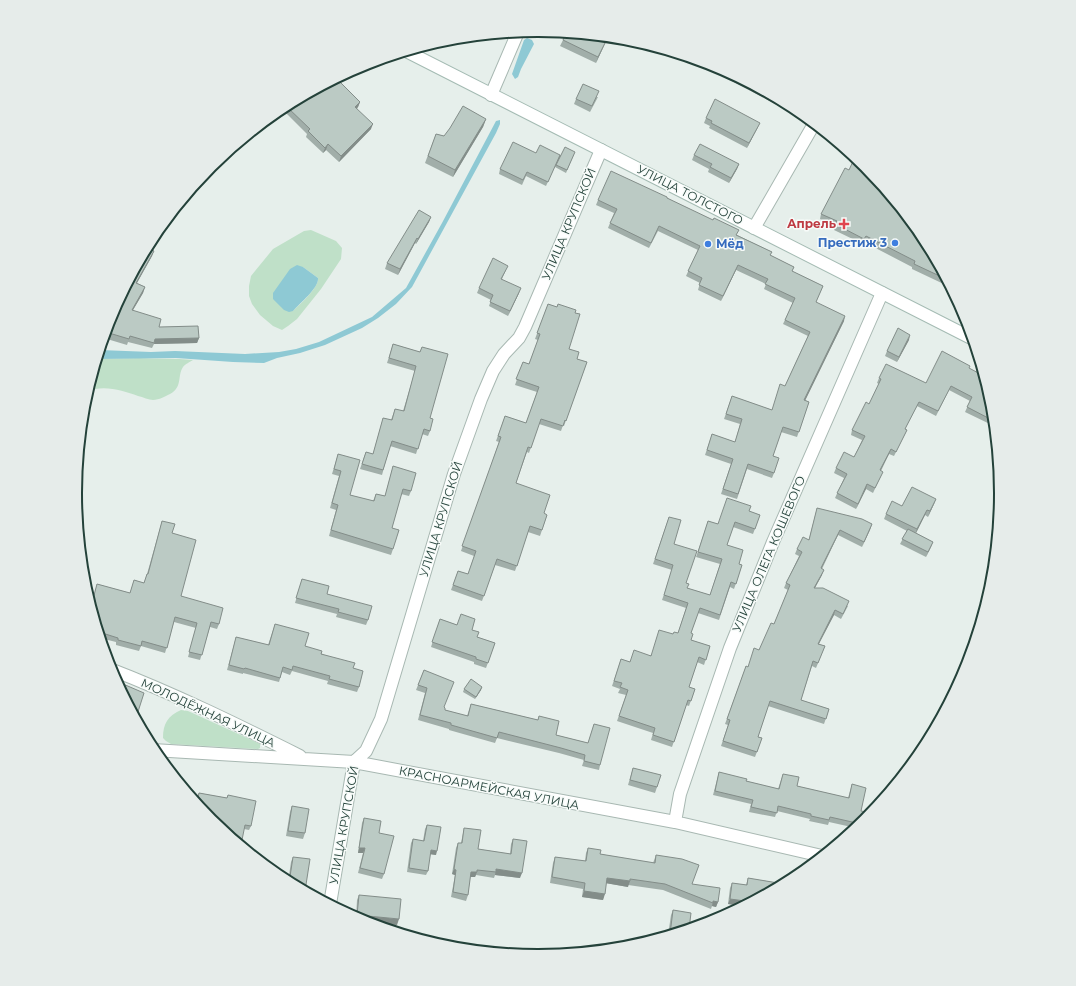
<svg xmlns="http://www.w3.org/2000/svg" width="1076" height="986" viewBox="0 0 1076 986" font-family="Montserrat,sans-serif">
<rect width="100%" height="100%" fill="#e6efeb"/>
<!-- green -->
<path fill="#bfe0c8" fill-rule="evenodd" d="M 311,230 L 336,241 L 342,248 L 341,259 L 321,289 L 297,319 L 288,326 L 282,330 L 273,326 L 260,315 L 252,304 L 249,296 L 249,286 L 251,276 L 273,249 L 304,231 ZM 303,267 L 318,278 C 319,288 300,304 293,311 Z
M 139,358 C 157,359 175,358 193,360 C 190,362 185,364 183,367 C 177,376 183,387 170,394 C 166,396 159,400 153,400 C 149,400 143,397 138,396 C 123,391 103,384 87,392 L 97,359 Z
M 181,710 L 188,711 L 258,743 L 260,744 L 260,748 L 258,749 L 171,744 L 166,741 L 163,738 C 163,723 168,716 181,710 Z"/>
<!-- water -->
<path fill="#8ec9d4" d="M 527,38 L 532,40 L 534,44 L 521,69 L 518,77 L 515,79 L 512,74 L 524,40 Z
M 500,120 L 500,124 L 496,133 L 412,287 L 396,304 L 378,318 L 362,328 L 325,345 L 300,353 L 277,358 L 264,363 L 233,362 L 176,358 L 97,359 L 100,350 L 151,352 L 175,351 L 245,354 L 279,352 L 296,349 L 319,342 L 372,317 L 406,288 L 442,223 L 496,121 Z
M 297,265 L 303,267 L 318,278 C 319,288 300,303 293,311 L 289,312 L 284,310 L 273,299 L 273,293 L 290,269 Z"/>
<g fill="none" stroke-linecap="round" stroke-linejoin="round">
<!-- minor casing -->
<g stroke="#a8b8b2" stroke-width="14">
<path id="minor" d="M 491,95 L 518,32
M 754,228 L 814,124
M 110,669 C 175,694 238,725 300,756
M 153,750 L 354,762 L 675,822 L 822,856
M 675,822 L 680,794 L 730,648 L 773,542 L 882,293
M 330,904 L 354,762 L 366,751 L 381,719 L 454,474 L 481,399 L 493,371 L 504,354 L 519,338 L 525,327 L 601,150"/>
</g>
<!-- secondary casing -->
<g stroke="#a4bbb3" stroke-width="14">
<path id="secondary" d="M 406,51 L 973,339"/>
</g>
<!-- minor -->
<use href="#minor" stroke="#fff" stroke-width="12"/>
<!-- secondary -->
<use href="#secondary" stroke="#fff" stroke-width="12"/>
</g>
<!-- wall -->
<path fill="#a1aea9" d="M 608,37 L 596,63 L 560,46 L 563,40 Z
M 682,55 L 715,65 L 786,103 L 783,108 Z
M 598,97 L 590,112 L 574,104 L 576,99 Z
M 360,102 L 358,107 L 357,109 L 371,129 L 339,162 L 326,150 L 323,153 L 306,137 L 307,134 L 284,111 L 286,106 Z
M 706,118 L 758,127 L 747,148 L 709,128 L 710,126 L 704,123 Z
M 486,119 L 483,127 L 453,177 L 425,163 L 436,134 L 444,136 Z
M 536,153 L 560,155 L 574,154 L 566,173 L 555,167 L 555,166 L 546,186 L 526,176 L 522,185 L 499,174 L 500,169 Z
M 694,155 L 739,164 L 737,169 L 729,183 L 708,172 L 709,169 L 692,160 Z
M 667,198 L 737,235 L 772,252 L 770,255 L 794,267 L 792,271 L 823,286 L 816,302 L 844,321 L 805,400 L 809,402 L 797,437 L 781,432 L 773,456 L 774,473 L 772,478 L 747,469 L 737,499 L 721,494 L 731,464 L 705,455 L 712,434 L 735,442 L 740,424 L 724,419 L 732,396 L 772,410 L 785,386 L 808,336 L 783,324 L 793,303 L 764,289 L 766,284 L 736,270 L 721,301 L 698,290 L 700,283 L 686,276 L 698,250 L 658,231 L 649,248 L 608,228 L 614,213 L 596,205 L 598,200 Z
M 821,214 L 923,236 L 950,287 L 912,269 L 912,267 L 864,242 L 863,244 L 834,230 L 835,226 L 820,219 Z
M 431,217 L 429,222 L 416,244 L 415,243 L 398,275 L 385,269 L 387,263 Z
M 147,247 L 154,251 L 152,256 L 137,283 L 145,287 L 143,293 L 133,310 L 159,327 L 199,338 L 197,343 L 154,344 L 152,348 L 128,342 L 127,345 L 107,339 L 118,302 Z
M 506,270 L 502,279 L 519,293 L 508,316 L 489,306 L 491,300 L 477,293 L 479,288 Z
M 548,304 L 575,313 L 569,349 L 577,359 L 587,362 L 564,426 L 563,425 L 561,431 L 539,424 L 529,453 L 527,452 L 516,483 L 544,513 L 547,515 L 540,536 L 528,532 L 515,571 L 495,565 L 482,601 L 451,590 L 458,571 L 468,574 L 474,556 L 461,551 L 499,442 L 496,441 L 505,416 L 526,423 L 537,392 L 515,385 L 523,362 L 529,364 L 538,340 L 535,339 Z
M 909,340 L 897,362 L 885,356 L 887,351 Z
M 393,344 L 420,352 L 422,347 L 430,418 L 430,431 L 428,436 L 422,434 L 416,454 L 390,446 L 382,475 L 360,469 L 364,457 L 366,452 L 373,454 L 383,418 L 391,420 L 395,409 L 403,411 L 415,371 L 387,363 Z
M 969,368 L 992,403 L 994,426 L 965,412 L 970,401 L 949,390 L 936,416 L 917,406 L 905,429 L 907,430 L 894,456 L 889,454 L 881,471 L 881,476 L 873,493 L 866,489 L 856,509 L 835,498 L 844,478 L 834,473 L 836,468 L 854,457 L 862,440 L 851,435 L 852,430 L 869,404 L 879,384 L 877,383 L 879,378 L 926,383 Z
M 338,454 L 350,495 L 373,501 L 376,494 L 385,496 L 393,466 L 411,491 L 409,496 L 401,494 L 392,528 L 393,549 L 391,555 L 329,536 L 336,510 L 330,508 L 339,476 L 332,474 Z
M 936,499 L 934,504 L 928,517 L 925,515 L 916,533 L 933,542 L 926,557 L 900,544 L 907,531 L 884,519 L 886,514 L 902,506 Z
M 817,508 L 872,524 L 862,547 L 838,535 L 822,569 L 822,575 L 815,588 L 848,606 L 841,619 L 834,615 L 819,644 L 825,646 L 816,668 L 812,666 L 801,700 L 829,709 L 824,724 L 768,706 L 758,737 L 762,738 L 755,757 L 721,746 L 728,725 L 725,724 L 746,666 L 748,667 L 759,650 L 774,624 L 788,590 L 784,588 L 786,583 L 799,556 L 795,554 L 797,549 L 809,539 Z
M 749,511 L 760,515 L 753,534 L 733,527 L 727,545 L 739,564 L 742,565 L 734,589 L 730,587 L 719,620 L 698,613 L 691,633 L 691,640 L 710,646 L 704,665 L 697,662 L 689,687 L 695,689 L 689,706 L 686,705 L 672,747 L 651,740 L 653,733 L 617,721 L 626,695 L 618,693 L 620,689 L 612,686 L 621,659 L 630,662 L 651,655 L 673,634 L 678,633 L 686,608 L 662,600 L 672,570 L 653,564 L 669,517 L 674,544 L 687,588 L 710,595 L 720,564 L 696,557 L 708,521 L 718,524 Z
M 162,521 L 172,533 L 181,596 L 219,624 L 217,629 L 210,627 L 200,660 L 188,657 L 196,628 L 174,622 L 165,653 L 141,646 L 139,651 L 116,645 L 116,642 L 100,638 L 89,601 L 90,601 L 93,599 L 97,584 L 130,593 L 134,580 L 144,583 L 147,574 Z
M 302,579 L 368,620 L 366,625 L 336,617 L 337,614 L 295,603 Z
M 440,619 L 472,630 L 477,637 L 495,643 L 486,668 L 474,664 L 474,662 L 431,647 Z
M 275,624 L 305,646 L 353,668 L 359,687 L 357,692 L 327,684 L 328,681 L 292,671 L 290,675 L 282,672 L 279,682 L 243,673 L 243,674 L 227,670 L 236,637 L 268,645 Z
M 424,670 L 444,707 L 445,710 L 467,716 L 471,704 L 538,720 L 539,716 L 556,735 L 588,743 L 594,724 L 600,765 L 599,770 L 582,766 L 584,760 L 559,753 L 497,738 L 495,743 L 449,730 L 449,729 L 418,720 L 425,693 L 416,690 Z
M 482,687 L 481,690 L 475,699 L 463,692 L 464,689 Z
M 633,768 L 657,787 L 655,793 L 628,785 Z
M 719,772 L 746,781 L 778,789 L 783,774 L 797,786 L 848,798 L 852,784 L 861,811 L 865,821 L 856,828 L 829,822 L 828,825 L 809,821 L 810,819 L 777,811 L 775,817 L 749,812 L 751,804 L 713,795 Z
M 199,793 L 227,798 L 228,795 L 251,826 L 249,830 L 244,829 L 198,797 Z
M 292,806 L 305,833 L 303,839 L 286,836 L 290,812 Z
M 364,818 L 379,833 L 384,874 L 382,879 L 358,873 L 363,853 L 358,853 L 362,823 Z
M 427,825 L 436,855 L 430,854 L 428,871 L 426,875 L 407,872 L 411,843 L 413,839 L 423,841 L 425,829 Z
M 464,828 L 478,849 L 510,854 L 511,844 L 513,839 L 520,878 L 495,875 L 494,878 L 476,875 L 475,877 L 470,877 L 468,895 L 466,901 L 451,897 L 455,875 L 452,874 L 456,848 L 458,843 L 461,843 Z
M 588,848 L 600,854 L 653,863 L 656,855 L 692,884 L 718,902 L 716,907 L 712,906 L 711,909 L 663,890 L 628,885 L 628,887 L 606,883 L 603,900 L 582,897 L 583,889 L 550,883 L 553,863 L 555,857 L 585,861 L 586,853 Z
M 293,857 L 305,891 L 288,882 L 291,862 Z
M 748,878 L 784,884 L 742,906 L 728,904 L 730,888 L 732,883 L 746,885 Z
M 359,895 L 397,925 L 362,921 L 356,918 L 357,900 Z
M 673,910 L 689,929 L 668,935 L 671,915 Z"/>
<!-- shaded-wall -->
<path fill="#838d89" d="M 608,37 L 596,63 L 598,57 Z
M 360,102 L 358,107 L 353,112 L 355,107 Z
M 486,119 L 483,127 L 453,177 L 455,170 Z
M 760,123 L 758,127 L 747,148 L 749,143 Z
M 373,124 L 371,129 L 339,162 L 341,156 Z
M 328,144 L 326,150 L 323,153 L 325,148 Z
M 739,164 L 737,169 L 729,183 L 731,178 Z
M 431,217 L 429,222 L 416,244 L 418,239 Z
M 417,238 L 415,243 L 398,275 L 400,269 Z
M 154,251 L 152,256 L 134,288 L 136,283 Z
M 738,265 L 736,270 L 721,301 L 723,296 Z
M 145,287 L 143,293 L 130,315 L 132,310 Z
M 521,288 L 519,293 L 508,316 L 510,311 Z
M 845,316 L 844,321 L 803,405 L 804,400 Z
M 910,335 L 909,340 L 897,362 L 899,357 Z
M 199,338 L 197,343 L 154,344 L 155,339 Z
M 891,449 L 889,454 L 878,475 L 880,470 Z
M 867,484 L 866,489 L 856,509 L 858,504 Z
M 936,499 L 934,504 L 928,517 L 930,511 Z
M 927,510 L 925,515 L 915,535 L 917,529 Z
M 872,524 L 870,530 L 862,547 L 864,542 Z
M 840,530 L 838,535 L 819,573 L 821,568 Z
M 933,542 L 931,547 L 926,557 L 928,552 Z
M 824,570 L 822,575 L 812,593 L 814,588 Z
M 835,610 L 834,615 L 816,649 L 818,644 Z
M 482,687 L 481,690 L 475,699 L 476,697 Z
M 359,848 L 365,848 L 363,853 L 358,853 Z
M 431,850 L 437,851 L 436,855 L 429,854 Z
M 454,869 L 456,870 L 455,875 L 452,874 Z
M 496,869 L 522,873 L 520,878 L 495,875 Z
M 471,872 L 477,872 L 475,877 L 469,877 Z
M 607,878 L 630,881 L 628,887 L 605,883 Z
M 584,891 L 605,894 L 603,900 L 582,897 Z
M 730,899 L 745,901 L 744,906 L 742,906 L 728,904 Z
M 713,901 L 718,902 L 716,907 L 712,906 Z
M 357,915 L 399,919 L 397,925 L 362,921 L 356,918 Z"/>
<!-- building -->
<path fill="#bbcac4" stroke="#838d89" d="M 566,33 L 608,37 L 598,57 L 563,40 Z
M 336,78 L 360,102 L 355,107 L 373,124 L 341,156 L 328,144 L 325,148 L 308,131 L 310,129 L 286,106 L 288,104 Z
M 583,84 L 599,91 L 592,106 L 576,99 Z
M 715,99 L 760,123 L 749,143 L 711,123 L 712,121 L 706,118 Z
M 463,106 L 486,119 L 455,170 L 428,156 L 436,134 L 444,136 L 450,128 Z
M 513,142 L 536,153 L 540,145 L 560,155 L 548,182 L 527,172 L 523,180 L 500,169 Z
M 700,144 L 739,164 L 731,178 L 710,167 L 712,164 L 694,155 Z
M 565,147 L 575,152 L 567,170 L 556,165 Z
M 855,157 L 866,166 L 923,236 L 946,279 L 914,264 L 915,261 L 866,236 L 864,239 L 835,224 L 837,221 L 821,214 L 845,168 L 849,170 Z
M 611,171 L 667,197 L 667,198 L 713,220 L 714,218 L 739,230 L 736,235 L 772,252 L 770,255 L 794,267 L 792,271 L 823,286 L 816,302 L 845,316 L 804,400 L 809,402 L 799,432 L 783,427 L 773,456 L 779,458 L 774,473 L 748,464 L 738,494 L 723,489 L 733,459 L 707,450 L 712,434 L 735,442 L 742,419 L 726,414 L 732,396 L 772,410 L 780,384 L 785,386 L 810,332 L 785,320 L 795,298 L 765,284 L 768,279 L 738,265 L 723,296 L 699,285 L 702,278 L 688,271 L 700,246 L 659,226 L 651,243 L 610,223 L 617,209 L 598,200 Z
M 419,210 L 431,217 L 418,239 L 417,238 L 400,269 L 387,263 Z
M 147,247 L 154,251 L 136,283 L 145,287 L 132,310 L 161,319 L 159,327 L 198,326 L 199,338 L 155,339 L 154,343 L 130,336 L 129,339 L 109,333 L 118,300 Z
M 493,258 L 508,266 L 501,279 L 521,288 L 510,311 L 490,302 L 493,295 L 479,288 Z
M 548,304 L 557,307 L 558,304 L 576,310 L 575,313 L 580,314 L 569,349 L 579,352 L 577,359 L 587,362 L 566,421 L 565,420 L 563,426 L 541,419 L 531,448 L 528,447 L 516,483 L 550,495 L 544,513 L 547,515 L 542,530 L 530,526 L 517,566 L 497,559 L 484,596 L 453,585 L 458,571 L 468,574 L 476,551 L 462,546 L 501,437 L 498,436 L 505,416 L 526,423 L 539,387 L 516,379 L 523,362 L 529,364 L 540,334 L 537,333 Z
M 898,328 L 910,335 L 899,357 L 887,351 Z
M 393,344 L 420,352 L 422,347 L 448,354 L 430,418 L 433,419 L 430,431 L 424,429 L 418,449 L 392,441 L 383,470 L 362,464 L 366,452 L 373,454 L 383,418 L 392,420 L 395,409 L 404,411 L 416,366 L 389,358 Z
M 942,351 L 970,366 L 969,368 L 984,376 L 992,403 L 994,421 L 967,407 L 972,397 L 951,386 L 938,411 L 919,402 L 905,429 L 907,430 L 896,452 L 891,449 L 880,470 L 883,472 L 875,488 L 867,484 L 858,504 L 837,493 L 847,474 L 836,468 L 844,452 L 854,457 L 865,436 L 852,430 L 866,402 L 869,404 L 881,379 L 879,378 L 886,364 L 926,383 Z
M 338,454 L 360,460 L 350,495 L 374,501 L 376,494 L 385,496 L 393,466 L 416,473 L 411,491 L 403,489 L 392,528 L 399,530 L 393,549 L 331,530 L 338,505 L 332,503 L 341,471 L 334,469 Z
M 912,487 L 936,499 L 930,511 L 927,510 L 917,529 L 886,514 L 892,501 L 902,506 Z
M 727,498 L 751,506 L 749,511 L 760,515 L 755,529 L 735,522 L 727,545 L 743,550 L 739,564 L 742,565 L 736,584 L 731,582 L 720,615 L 700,608 L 691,633 L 693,634 L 691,640 L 710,646 L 706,660 L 699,657 L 689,687 L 695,689 L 691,701 L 688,700 L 674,742 L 653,735 L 655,728 L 619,716 L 628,690 L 620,687 L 622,683 L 614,681 L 621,659 L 630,662 L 634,650 L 651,656 L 659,630 L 673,634 L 674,632 L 678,633 L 688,603 L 664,595 L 673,565 L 655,559 L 669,517 L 681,520 L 674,544 L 697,551 L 686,583 L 689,584 L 687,588 L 710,595 L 722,559 L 698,552 L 708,521 L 718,524 Z
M 817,508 L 862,519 L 872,524 L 864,542 L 840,530 L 821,568 L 824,570 L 814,588 L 823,588 L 849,601 L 843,614 L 835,610 L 818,644 L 825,646 L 818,663 L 813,661 L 801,700 L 829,709 L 826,719 L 770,701 L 758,737 L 762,738 L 757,752 L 723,741 L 730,720 L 727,719 L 746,666 L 748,667 L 754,648 L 759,650 L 771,623 L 774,624 L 790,585 L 786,583 L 802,552 L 797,549 L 803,537 L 809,540 Z
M 162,521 L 175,524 L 172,533 L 196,540 L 181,596 L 223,608 L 219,624 L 211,622 L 202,655 L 189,652 L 197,623 L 175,617 L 167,648 L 142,641 L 141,646 L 118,640 L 118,638 L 99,632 L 89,601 L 90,601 L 91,598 L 93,599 L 97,584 L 130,593 L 134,580 L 144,583 L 147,574 L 148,574 Z
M 908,529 L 933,542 L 928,552 L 902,539 Z
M 302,579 L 329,586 L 327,594 L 372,606 L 368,620 L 338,612 L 339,609 L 296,598 Z
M 461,614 L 475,619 L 472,630 L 479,632 L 477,637 L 495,643 L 488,663 L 476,659 L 476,657 L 432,642 L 440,619 L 457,625 Z
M 275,624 L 309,633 L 305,646 L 322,651 L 321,654 L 355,663 L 353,668 L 363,671 L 359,687 L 329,679 L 330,676 L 293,666 L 292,670 L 283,667 L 280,678 L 245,668 L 244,669 L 229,665 L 236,637 L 269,645 Z
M 424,670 L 454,682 L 444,707 L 445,708 L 445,710 L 468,716 L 471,704 L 538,720 L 539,716 L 559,721 L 556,735 L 588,743 L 594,724 L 610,728 L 600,765 L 584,761 L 585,755 L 561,748 L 499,732 L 497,738 L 451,725 L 451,723 L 420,715 L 427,688 L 418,685 Z
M 471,679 L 482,687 L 476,697 L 464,689 Z
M 116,681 L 144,693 L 136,718 Z
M 633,768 L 661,775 L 657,787 L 630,780 Z
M 719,772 L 747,779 L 746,781 L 779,789 L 783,774 L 799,777 L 797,786 L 849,798 L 852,784 L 866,788 L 861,811 L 871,813 L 865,821 L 861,824 L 830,817 L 829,820 L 811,816 L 811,814 L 778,806 L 777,813 L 751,807 L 753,800 L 715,791 Z
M 199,793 L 227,798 L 228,795 L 256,801 L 251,826 L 245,825 L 241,845 L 210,820 L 190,795 L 198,797 Z
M 292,806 L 309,809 L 305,833 L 288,831 Z
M 364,818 L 381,821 L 379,833 L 394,836 L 384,874 L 360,868 L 365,848 L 359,848 Z
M 427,825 L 441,827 L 437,851 L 431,850 L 428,871 L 409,868 L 413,839 L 424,841 Z
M 464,828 L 481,830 L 478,849 L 511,854 L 513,839 L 527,841 L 522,873 L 496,869 L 496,872 L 477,870 L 477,872 L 471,872 L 468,895 L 453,892 L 456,870 L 454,869 L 458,843 L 462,843 Z
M 588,848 L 601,850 L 600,854 L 655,863 L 656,855 L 682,859 L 699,865 L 692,884 L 720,888 L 718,902 L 713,901 L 713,903 L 665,884 L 630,879 L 630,881 L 607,878 L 605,894 L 584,891 L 585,883 L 552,877 L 555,857 L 586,861 Z
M 293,857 L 310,859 L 305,891 L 289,883 Z
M 748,878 L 784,884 L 745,905 L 745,901 L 730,899 L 732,883 L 747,885 Z
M 359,895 L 401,899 L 399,919 L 357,915 Z
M 673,910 L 691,913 L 689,929 L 671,934 L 670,934 Z"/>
<!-- markers -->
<path fill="#e0444e" stroke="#f7fbf9" stroke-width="1.5" d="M842 218h4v4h4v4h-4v4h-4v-4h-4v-4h4z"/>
<g fill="#3f7fe0" stroke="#f7fbf9" stroke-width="1.5">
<circle cx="895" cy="243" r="4"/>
<circle cx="708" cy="244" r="4"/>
</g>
<g text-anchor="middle" stroke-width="3" stroke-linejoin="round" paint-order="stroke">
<!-- street labels -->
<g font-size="12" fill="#24423a" stroke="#f7fbf9">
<text transform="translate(690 195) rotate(27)" y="4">УЛИЦА ТОЛСТОГО</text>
<text transform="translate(569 224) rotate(-67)" y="4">УЛИЦА КРУПСКОЙ</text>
<text transform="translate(441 519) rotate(-73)" y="4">УЛИЦА КРУПСКОЙ</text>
<text transform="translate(769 554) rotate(-67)" y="4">УЛИЦА ОЛЕГА КОШЕВОГО</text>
<text transform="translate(208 713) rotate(25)" y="4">МОЛОДЁЖНАЯ УЛИЦА</text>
<text transform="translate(489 788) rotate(11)" y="4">КРАСНОАРМЕЙСКАЯ УЛИЦА</text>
<text transform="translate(344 825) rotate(-80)" y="4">УЛИЦА КРУПСКОЙ</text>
</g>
<!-- health labels -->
<g font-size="12" font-weight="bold" fill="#be3a42" stroke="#f7fbf9" text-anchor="end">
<text x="836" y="228">Апрель</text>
</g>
<!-- shop labels -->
<g font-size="12" font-weight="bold" fill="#366cbe" stroke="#f7fbf9" text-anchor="end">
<text x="887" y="247">Престиж 3</text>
<text x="716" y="248" text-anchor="start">Мёд</text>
</g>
</g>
<!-- crop -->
<path d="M0 0H1076V986H0ZM82 493a456 456 0 1 1 912 0a456 456 0 1 1-912 0Z" fill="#e6ecea" fill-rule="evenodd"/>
<path fill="none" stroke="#24423a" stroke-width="2" d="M82 493a456 456 0 1 1 912 0a456 456 0 1 1-912 0Z"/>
</svg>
